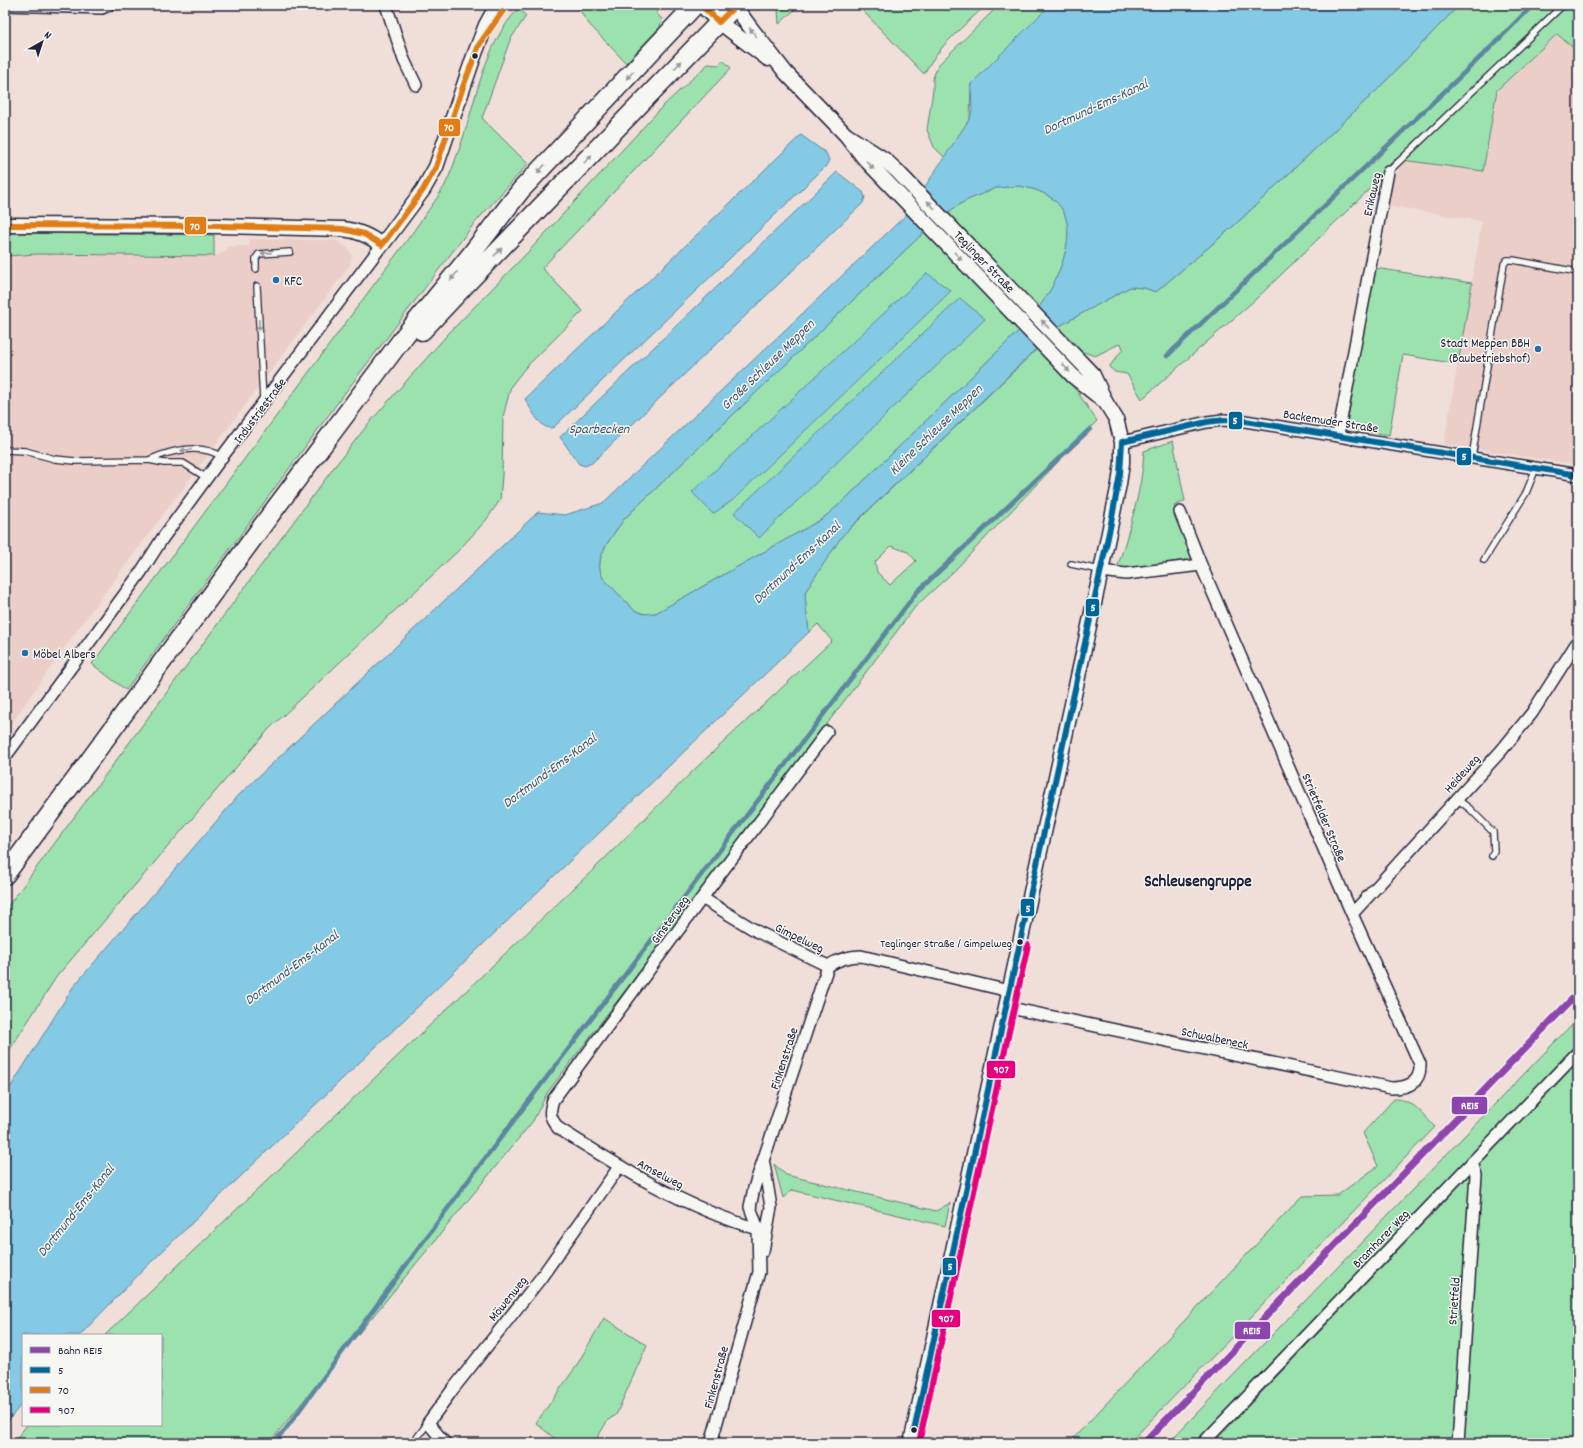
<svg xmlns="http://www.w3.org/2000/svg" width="1583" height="1448" viewBox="0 0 1583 1448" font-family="Dekko,sans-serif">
<rect width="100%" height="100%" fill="#f0ded9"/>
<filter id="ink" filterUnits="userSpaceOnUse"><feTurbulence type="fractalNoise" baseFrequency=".025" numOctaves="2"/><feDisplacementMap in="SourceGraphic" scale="8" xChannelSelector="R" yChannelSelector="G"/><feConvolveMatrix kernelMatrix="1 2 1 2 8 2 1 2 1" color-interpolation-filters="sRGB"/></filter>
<g filter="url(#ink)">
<!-- built -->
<path fill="#eccec8" d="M 1557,34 L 1578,52 L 1578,465 L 1444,444 L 1482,221 L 1387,206 L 1393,173 L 1406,160 L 1483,171 L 1498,89 Z
M 249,239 L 335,240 L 349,249 L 352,257 L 350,265 L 80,626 L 5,732 L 5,256 L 39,254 L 214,256 L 223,253 L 229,246 L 249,246 Z"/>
<!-- green -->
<path fill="#9ce2ae" stroke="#5f8274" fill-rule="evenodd" d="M 576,5 L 656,5 L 657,14 L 662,19 L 660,27 L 626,63 L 588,23 Z
M 779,5 L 800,5 L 779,24 L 778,9 Z
M 857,5 L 986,5 C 964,26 938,46 924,74 Z
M 999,5 L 1050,5 L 971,84 L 970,118 L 945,158 L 934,147 L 927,130 L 933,90 L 933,78 L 938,65 Z
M 1459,5 L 1578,5 L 1578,52 L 1557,34 L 1497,90 L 1483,171 L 1395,159 L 1383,171 L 1380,179 L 1257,298 L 1142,399 L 1127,374 L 1115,372 L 1109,367 L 1123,349 L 1121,343 L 1095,356 L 1047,339 L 1061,325 L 1130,287 L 1144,288 L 1156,292 L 1237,223 L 1380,87 Z
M 519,8 L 526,16 L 510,40 L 482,118 L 528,164 L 473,225 L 347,390 L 126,690 L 92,664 L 413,232 C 423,217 435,202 444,187 C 451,174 456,158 461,144 C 477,97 484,45 519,8 Z
M 723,60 L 731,68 L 542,268 L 583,311 L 525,368 L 511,386 L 503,417 L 502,476 L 500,500 L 487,519 L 458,551 L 269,729 L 57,976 L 5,1057 L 5,910 L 335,466 L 369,423 L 448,334 L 528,252 L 662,107 L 708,64 L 719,65 Z
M 1019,186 C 1082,196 1074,243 1051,289 C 1045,300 1036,311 1028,322 L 840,504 L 822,519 L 656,613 L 644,614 L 634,610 L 603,578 C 591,558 614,535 624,519 L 939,218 L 965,201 L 996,188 Z
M 5,233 L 214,235 L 214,256 L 39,254 L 5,256 Z
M 1375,268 L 1472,283 L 1458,364 L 1403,355 L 1389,435 L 1352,429 L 1347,422 Z
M 1037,349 L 1076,390 L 1097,421 L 954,571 L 915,607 L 695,899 L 547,1093 L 533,1121 L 269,1443 L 13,1443 L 27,1425 L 161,1425 L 161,1335 L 105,1335 L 595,868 L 697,767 L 832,641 L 818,624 L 809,632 L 806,608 L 805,592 L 842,536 ZM 891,546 L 908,552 L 916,561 L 890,585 L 877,572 L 875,562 Z
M 1173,441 L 1185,501 L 1174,506 L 1194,555 L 1190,559 L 1125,570 L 1117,569 C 1129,530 1142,492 1144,451 Z
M 1578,1018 L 1578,1042 L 1194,1443 L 1168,1443 Z
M 1578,1062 L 1578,1443 L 1213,1443 Z
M 1394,1099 C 1413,1099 1422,1114 1435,1127 L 1129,1443 L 1069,1443 L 1302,1196 L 1338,1195 L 1378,1166 L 1363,1133 Z
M 774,1164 L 786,1175 L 936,1211 L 950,1203 L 945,1226 L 792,1190 L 783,1198 Z
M 604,1318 L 647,1345 L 616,1415 L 608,1420 L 594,1443 L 560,1443 L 536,1423 L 575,1368 Z"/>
<!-- water -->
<path fill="#84cae5" stroke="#5d87a1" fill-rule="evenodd" d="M 1050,5 L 1459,5 L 1380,87 L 1237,223 L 1156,292 L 1144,288 L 1130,287 L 1061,325 L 856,522 L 842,536 L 805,592 L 806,608 L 809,632 L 147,1266 L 80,1335 L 23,1335 L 23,1402 L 5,1425 L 5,1096 L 73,987 L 239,795 L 538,512 L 565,515 L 603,503 L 907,214 L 970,118 L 972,111 L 971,84 ZM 1019,186 C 1082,196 1074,243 1051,289 C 1045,300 1036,311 1028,322 L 840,504 L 822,519 L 656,613 L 644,614 L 634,610 L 603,578 C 591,558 614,535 624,519 L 939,218 L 965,201 L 996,188 Z
M 801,135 L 826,153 L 829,160 L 826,166 L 554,427 C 542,433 531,409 525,399 Z
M 837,172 L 863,192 L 865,197 L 863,203 L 592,463 L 585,466 L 579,464 L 560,437 Z
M 927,273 L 951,291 L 733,500 L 713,514 L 692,492 Z
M 960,298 L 985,319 L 759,538 L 734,513 Z"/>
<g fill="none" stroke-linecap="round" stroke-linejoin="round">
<!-- stream -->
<path stroke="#5d87a1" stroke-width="4.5" d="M 1167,356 L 1490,48 L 1533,5
M 272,1443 L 285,1430 L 473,1174 L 917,592 L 1090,429"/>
<!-- service casing -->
<g stroke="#22223b" stroke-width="8">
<path id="service" d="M 1388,172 L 1563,5
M 256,269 L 256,258 L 259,254 L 290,252
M 257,286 L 263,400
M 5,450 L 25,451 L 55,459 L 75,461 L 149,460 L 164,463 L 183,463 L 207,478
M 1472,457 L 1504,264 L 1507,260 L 1513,260 L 1578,272
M 149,460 C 171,450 201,443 222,457
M 1484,560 L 1526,493 L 1536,468
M 1071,564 L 1100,570
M 1457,799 L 1470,809 L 1493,832 L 1494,851 L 1492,856
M 413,1443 L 428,1423"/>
</g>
<!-- minor casing -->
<g stroke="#22223b" stroke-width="14">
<path id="minor" d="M 5,5 L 102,8 L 109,5
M 386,5 L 404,60 L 416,85
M 1338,435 L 1388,172
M 1122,442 L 1207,422 L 1223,420 L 1245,421 L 1578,475
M 1101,571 L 1126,574 L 1201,565
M 5,757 L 141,572 L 162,539 L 222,457 L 382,245
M 702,898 L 758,932 L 828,966
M 1352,914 L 1501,751 L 1532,713 L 1578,641
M 828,966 C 839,959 848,956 861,956 L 1009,991
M 1006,1007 L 1391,1088 C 1408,1088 1421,1083 1420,1064 L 1352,914 L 1201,565 L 1180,512
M 758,1229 C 685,1208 621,1168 558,1128 C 549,1116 549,1113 553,1100 L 702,898 L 827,732
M 763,1251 L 771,1207 L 764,1164
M 445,1443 L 428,1423 L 453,1389 L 540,1279 L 619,1167
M 711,1443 L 759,1272 L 758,1229 L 750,1207 L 754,1188 L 828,966
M 1203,1443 L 1578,1052
M 1458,1443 L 1476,1175 L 1472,1162"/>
</g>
<!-- tertiary casing -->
<g stroke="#22223b" stroke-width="17">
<path id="tertiary" d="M 701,5 L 719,22 L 768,59
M 734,5 L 750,27 L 786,73 L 846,135 L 864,158 L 1073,376 L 1103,400
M 846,135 L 885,160 L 896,170 L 1093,375 L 1106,403 L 1116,419 L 1122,442 L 1122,463 L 1119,484 L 1101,571 L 911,1443
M 5,225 L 220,226 L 343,229 C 359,231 369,236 382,245 L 423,190 L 436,167 L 474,56 L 486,25 L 497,5"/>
</g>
<!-- primary casing -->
<g stroke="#22223b" stroke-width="21">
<path id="primary" d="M 422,331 L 470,280 L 735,6
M 5,875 L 271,514 L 406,334 L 469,257 L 521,190 L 695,5"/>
</g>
<!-- trunk casing -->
<g stroke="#22223b" stroke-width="22">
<path id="trunk" d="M 735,6 L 736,5"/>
</g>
<!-- service -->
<use href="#service" stroke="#f6f6f2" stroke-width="5.5"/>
<!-- minor -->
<use href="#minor" stroke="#f6f6f2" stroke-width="11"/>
<!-- tertiary -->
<use href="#tertiary" stroke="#f6f6f2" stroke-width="14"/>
<!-- primary -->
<use href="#primary" stroke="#f6f6f2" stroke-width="18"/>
<!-- trunk -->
<use href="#trunk" stroke="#f6f6f2" stroke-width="19"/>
<!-- bus-1 casing -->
<g stroke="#f6f6f2" stroke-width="9">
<path id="bus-1" d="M 1122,442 L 1207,422 L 1223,420 L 1245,421 L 1578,475
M 914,1431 L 1111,523 L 1120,474 L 1122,442"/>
</g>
<!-- bus-2 casing -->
<g stroke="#f6f6f2" stroke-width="9">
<path id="bus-2" d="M 701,5 L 719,22 L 736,5
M 5,225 L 220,226 L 343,229 L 364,234 L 382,245
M 382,245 L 423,190 L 436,167 L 464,84 L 479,45 L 507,5"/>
</g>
<!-- bus-3 casing -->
<g stroke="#f6f6f2" stroke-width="9">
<path id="bus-3" d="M 919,1443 L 1028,945"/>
</g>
<!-- bus-1 -->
<use href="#bus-1" stroke="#069" stroke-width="6"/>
<!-- bus-2 -->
<use href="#bus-2" stroke="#e17d16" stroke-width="6"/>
<!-- bus-3 -->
<use href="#bus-3" stroke="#e5007d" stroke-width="6"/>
<!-- rail-1 casing -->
<g stroke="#f6f6f2" stroke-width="10">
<path id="rail-1" d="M 1144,1443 L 1578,993"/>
</g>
<!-- rail-1 -->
<use href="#rail-1" stroke="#8e44ad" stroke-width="7"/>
</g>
<!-- one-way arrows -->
<defs><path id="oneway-solid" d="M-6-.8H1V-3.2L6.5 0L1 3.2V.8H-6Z"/></defs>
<g fill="#9797a0">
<use href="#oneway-solid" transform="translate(753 32) rotate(-128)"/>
<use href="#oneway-solid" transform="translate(678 65) rotate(-46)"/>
<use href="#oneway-solid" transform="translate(630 75) rotate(134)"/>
<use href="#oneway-solid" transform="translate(588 159) rotate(-46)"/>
<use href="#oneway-solid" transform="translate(870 165) rotate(46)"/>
<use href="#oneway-solid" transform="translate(541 169) rotate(133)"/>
<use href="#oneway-solid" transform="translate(931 205) rotate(-134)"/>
<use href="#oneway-solid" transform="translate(498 252) rotate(-45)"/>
<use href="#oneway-solid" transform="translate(266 253) rotate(176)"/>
<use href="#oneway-solid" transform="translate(958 256) rotate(46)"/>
<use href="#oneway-solid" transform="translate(454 276) rotate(129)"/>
<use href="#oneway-solid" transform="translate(1045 324) rotate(-133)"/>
<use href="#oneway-solid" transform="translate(259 325) rotate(87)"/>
<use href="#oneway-solid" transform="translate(1066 368) rotate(47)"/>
<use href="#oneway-solid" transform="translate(186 450) rotate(174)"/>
</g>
</g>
<!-- markers -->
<g fill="#22223b" stroke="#f6f6f2" stroke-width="1.5">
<circle cx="475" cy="56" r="3.5"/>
<circle cx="1020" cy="942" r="3.5"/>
<circle cx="914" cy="1430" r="3.5"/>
</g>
<g fill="#1f6fb2" stroke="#f6f6f2" stroke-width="1.5">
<circle cx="276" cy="280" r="4"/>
<circle cx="1538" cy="349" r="4"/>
<circle cx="25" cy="653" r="4"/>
</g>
<g text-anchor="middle" stroke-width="3" stroke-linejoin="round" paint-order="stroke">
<!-- bus labels -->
<g font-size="12" fill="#22223b" stroke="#f6f6f2" text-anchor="end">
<text x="1012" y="947">Teglinger Straße / Gimpelweg</text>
</g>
<!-- street labels -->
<g font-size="13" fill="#22223b" stroke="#f6f6f2">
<text transform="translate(1371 194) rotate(-77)" y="5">Erikaweg</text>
<text transform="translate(985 261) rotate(46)" y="5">Teglinger Straße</text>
<text transform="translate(259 410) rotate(-53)" y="5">Industriestraße</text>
<text transform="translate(1331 420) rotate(9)" y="5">Backemuder Straße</text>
<text transform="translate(1461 773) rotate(-48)" y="5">Heideweg</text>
<text transform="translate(1325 817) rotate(67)" y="5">Strietfelder Straße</text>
<text transform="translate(669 919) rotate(-54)" y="5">Ginsterweg</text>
<text transform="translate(800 937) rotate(26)" y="5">Gimpelweg</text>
<text transform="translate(1215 1037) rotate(12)" y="5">Schwalbeneck</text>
<text transform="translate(783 1058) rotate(-72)" y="5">Finkenstraße</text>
<text transform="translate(661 1173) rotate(28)" y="5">Amselweg</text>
<text transform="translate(1380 1238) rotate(-46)" y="5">Bramharer Weg</text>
<text transform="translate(507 1298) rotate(-51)" y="5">Möwenweg</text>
<text transform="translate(1453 1301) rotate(-86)" y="5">Strietfeld</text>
<text transform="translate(715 1377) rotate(-75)" y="5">Finkenstraße</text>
</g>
<!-- poi labels -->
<g font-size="13" fill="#22223b" stroke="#f6f6f2" text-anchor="start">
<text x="284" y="285">KFC</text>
<text x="1530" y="347" text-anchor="end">Stadt Meppen BBH<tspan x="1530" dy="15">(Baubetriebshof)</tspan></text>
<text x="33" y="658">Möbel Albers</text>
</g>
<!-- water labels -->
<g font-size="14" font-style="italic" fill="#3f546e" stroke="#f6f6f2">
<text transform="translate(1095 106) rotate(-25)" y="5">Dortmund-Ems-Kanal</text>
<text transform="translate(767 364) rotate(-44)" y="5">Große Schleuse Meppen</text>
<text x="599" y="433">Sparbecken</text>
<text transform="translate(935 429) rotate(-44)" y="5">Kleine Schleuse Meppen</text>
<text transform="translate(796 562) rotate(-43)" y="5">Dortmund-Ems-Kanal</text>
<text transform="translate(549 770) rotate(-37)" y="5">Dortmund-Ems-Kanal</text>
<text transform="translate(291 967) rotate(-37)" y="5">Dortmund-Ems-Kanal</text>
<text transform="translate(75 1210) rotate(-51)" y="5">Dortmund-Ems-Kanal</text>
</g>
<!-- district labels -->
<g font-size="17" font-weight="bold" fill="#22223b" stroke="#f6f6f2">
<text x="1198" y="886">Schleusengruppe</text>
</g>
</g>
<g stroke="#f6f6f2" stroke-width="1.5">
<rect x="438" y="118" width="23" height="19" rx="4" fill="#e17d16"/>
<rect x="184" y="216" width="23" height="19" rx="4" fill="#e17d16"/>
<rect x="1228" y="411" width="15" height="19" rx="4" fill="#069"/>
<rect x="1456" y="447" width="16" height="19" rx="4" fill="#069"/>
<rect x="1085" y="598" width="15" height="19" rx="4" fill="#069"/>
<rect x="1020" y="898" width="15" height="19" rx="4" fill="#069"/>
<rect x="986" y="1060" width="30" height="19" rx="4" fill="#e5007d"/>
<rect x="1451" y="1096" width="37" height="19" rx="4" fill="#8e44ad"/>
<rect x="942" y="1257" width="15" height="19" rx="4" fill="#069"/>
<rect x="931" y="1309" width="30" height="19" rx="4" fill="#e5007d"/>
<rect x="1234" y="1321" width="37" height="19" rx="4" fill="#8e44ad"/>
</g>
<g font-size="11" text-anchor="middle" font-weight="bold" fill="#fff">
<text x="449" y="131">70</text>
<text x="195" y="230">70</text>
<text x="1235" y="424">5</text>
<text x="1464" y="460">5</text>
<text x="1093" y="611">5</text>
<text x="1028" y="912">5</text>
<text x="1001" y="1073">907</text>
<text x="1470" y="1109">RE15</text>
<text x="950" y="1270">5</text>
<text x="946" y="1322">907</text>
<text x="1252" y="1334">RE15</text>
</g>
<!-- margin -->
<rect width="1583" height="1448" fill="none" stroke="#f6f6f2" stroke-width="20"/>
<rect x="10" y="10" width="1563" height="1428" fill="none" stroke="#22223b" stroke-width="1.5" filter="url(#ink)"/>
<!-- legend -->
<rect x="22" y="1334" width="140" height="92" fill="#f6f6f2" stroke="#a1a1a9"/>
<rect x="30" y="1347" width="20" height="6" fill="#8e44ad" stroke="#a1a1a9"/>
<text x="58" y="1354" font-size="12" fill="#22223b">Bahn RE15</text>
<rect x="30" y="1367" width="20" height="6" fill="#006699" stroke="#a1a1a9"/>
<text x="58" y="1374" font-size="12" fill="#22223b">5</text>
<rect x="30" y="1387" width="20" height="6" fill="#e17d16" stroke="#a1a1a9"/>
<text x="58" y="1394" font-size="12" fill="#22223b">70</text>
<rect x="30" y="1407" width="20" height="6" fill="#e5007d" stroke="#a1a1a9"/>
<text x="58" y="1414" font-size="12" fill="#22223b">907</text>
<!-- north arrow -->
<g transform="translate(42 42) rotate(39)" stroke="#f6f6f2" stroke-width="3" paint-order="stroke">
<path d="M0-3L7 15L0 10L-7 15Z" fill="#22223b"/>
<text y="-6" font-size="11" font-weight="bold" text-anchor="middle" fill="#22223b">N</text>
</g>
</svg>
